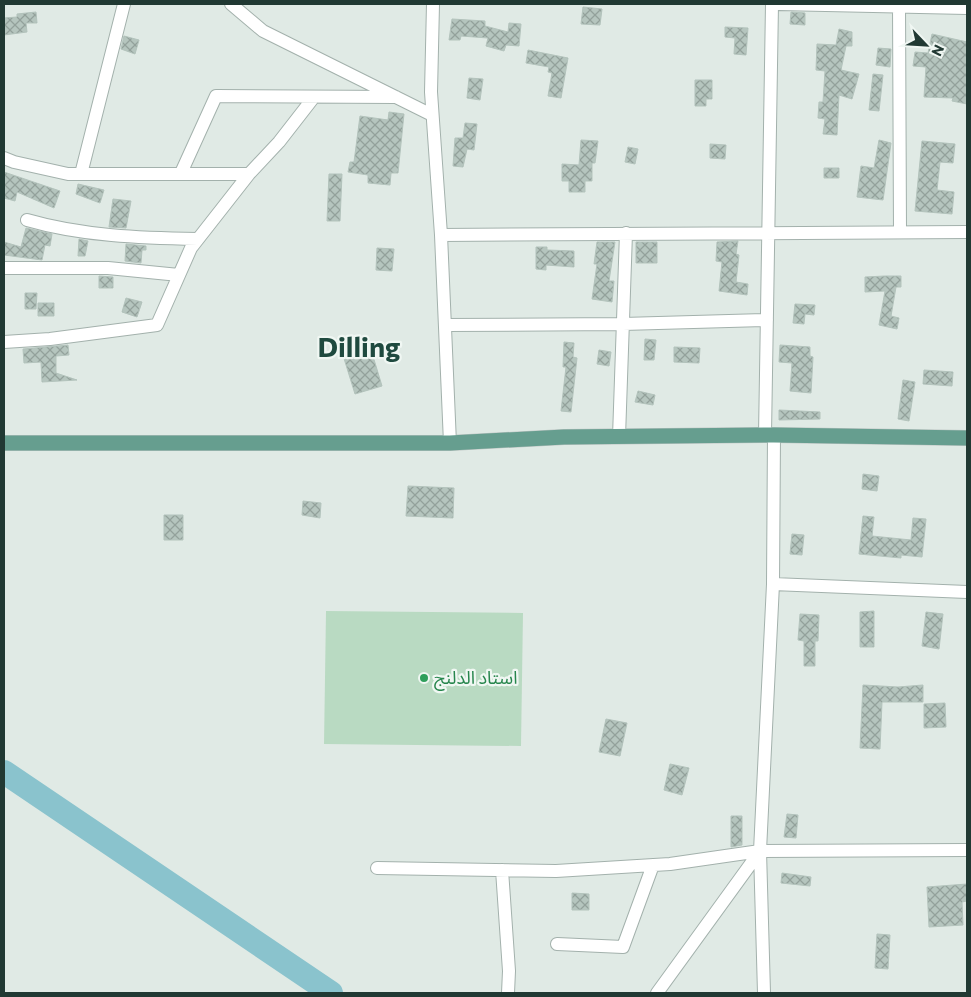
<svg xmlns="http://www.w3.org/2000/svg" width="971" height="997" viewBox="0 0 971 997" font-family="Commissioner,'Noto Sans Arabic',sans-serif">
<defs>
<pattern id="building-cross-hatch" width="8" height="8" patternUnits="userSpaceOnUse" patternTransform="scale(1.25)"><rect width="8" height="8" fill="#b5c5be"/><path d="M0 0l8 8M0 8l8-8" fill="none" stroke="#93a19b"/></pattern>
</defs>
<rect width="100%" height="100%" fill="#e0eae5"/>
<!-- park -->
<path fill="#b9dac2" d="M 326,611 L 523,613 L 521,746 L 324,744 Z"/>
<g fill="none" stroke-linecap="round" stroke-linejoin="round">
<!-- river -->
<path stroke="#8ac3cd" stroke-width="24" d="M 4,772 L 331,993"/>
</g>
<!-- building -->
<path fill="url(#building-cross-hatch)" stroke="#b3c3bc" d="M 583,7 L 602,9 L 600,25 L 581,24 Z
M 36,12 L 37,23 L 26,23 L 27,32 L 4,35 L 4,18 L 17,17 L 17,14 Z
M 791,12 L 805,13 L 805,25 L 790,24 Z
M 452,19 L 485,21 L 485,26 L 508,32 L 509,23 L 521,24 L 519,46 L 506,45 L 504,51 L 486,46 L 488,38 L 461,36 L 460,40 L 449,40 Z
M 725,27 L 748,28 L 746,55 L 734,54 L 735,38 L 725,37 Z
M 839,29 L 852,32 L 852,46 L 846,46 L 841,70 L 859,74 L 852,99 L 839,95 L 837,135 L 823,134 L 825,119 L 818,118 L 819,102 L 823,102 L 825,71 L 816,70 L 817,44 L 836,45 Z
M 932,34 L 967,42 L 967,104 L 952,101 L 953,98 L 924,97 L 926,67 L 913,66 L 915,52 L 928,53 Z
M 124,36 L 139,40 L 135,54 L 121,49 Z
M 878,48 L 891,49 L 890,67 L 876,65 Z
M 528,50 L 568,58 L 561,98 L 548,96 L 552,73 L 548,72 L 549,67 L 526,63 Z
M 873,74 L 883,75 L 879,111 L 869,110 Z
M 469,78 L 483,79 L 480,100 L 467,98 Z
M 695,80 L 712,80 L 712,99 L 706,99 L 706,106 L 695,106 Z
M 389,112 L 404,114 L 398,173 L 391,173 L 390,185 L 368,183 L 368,175 L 348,172 L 350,162 L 354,162 L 360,116 L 388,120 Z
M 465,123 L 477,124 L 474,150 L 467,149 L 463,167 L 453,166 L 455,138 L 463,138 Z
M 581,140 L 598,141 L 595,163 L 592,163 L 592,181 L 585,181 L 585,192 L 569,192 L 569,181 L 562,181 L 562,164 L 579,165 Z
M 879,140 L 891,143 L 883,200 L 857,197 L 861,166 L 874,168 Z
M 922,141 L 955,144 L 953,163 L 940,162 L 937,190 L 954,192 L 952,214 L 915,211 Z
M 710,144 L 726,145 L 725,159 L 710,158 Z
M 628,147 L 638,149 L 635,164 L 625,162 Z
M 824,168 L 839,168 L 839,178 L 824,178 Z
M 4,172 L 60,191 L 54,208 L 17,192 L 15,201 L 4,198 Z
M 329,174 L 342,174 L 340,221 L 327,221 Z
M 78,184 L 104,190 L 100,203 L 76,194 Z
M 113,199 L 131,201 L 126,228 L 109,227 Z
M 26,228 L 52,234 L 50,246 L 45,245 L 42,260 L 4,255 L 4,242 L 21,247 Z
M 79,239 L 88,241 L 85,256 L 78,256 Z
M 738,241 L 736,254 L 739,255 L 736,282 L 748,284 L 747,295 L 719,291 L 722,262 L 716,261 L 717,242 Z
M 597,242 L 615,242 L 609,281 L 614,281 L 612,302 L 592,299 L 597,264 L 594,264 Z
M 636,242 L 657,242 L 657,263 L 636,263 Z
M 126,244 L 146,246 L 146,250 L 142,250 L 141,263 L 125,261 Z
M 536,247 L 547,247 L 547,250 L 574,251 L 574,267 L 546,265 L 546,270 L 536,269 Z
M 377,248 L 394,249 L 392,271 L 376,270 Z
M 99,276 L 113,277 L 113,288 L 99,288 Z
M 885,276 L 901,276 L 901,287 L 896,287 L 891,316 L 899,318 L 897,329 L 879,325 L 885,291 L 865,292 L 865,277 Z
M 25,293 L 37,293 L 36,309 L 25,309 Z
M 126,298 L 142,302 L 137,317 L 122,312 Z
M 38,303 L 54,303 L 54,316 L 38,316 Z
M 795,304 L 815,305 L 814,315 L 805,314 L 804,324 L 793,323 Z
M 645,339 L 656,340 L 654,360 L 644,360 Z
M 564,342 L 574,343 L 573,357 L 577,358 L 571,412 L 561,411 L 566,367 L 563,367 Z
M 369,343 L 382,386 L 355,394 L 342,352 Z
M 68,345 L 69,355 L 56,356 L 56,373 L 77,380 L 42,382 L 41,362 L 24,363 L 23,349 Z
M 780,345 L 810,347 L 810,356 L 813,357 L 811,393 L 790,391 L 792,363 L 779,362 Z
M 674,347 L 700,348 L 699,363 L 674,362 Z
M 599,350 L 611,352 L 609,366 L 597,364 Z
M 924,370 L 953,372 L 952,386 L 923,384 Z
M 903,380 L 915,382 L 909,421 L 898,419 Z
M 638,391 L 655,395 L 653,405 L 635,402 Z
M 779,410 L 820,412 L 820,419 L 779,420 Z
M 863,474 L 879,476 L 877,491 L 862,489 Z
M 408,486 L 454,488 L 453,518 L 406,516 Z
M 303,501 L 321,503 L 320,518 L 302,515 Z
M 164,515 L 183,515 L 183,540 L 164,540 Z
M 863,516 L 874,517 L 872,536 L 911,540 L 913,518 L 926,519 L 922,557 L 901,555 L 901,558 L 859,554 Z
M 792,534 L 804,535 L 802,555 L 790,554 Z
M 874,611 L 874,647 L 860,647 L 860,612 Z
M 926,612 L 943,614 L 939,649 L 922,646 Z
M 800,614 L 819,615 L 818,641 L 815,641 L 815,666 L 804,666 L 804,641 L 798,640 Z
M 863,685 L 898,687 L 923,685 L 923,702 L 882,702 L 880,749 L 860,748 Z
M 945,703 L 946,727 L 924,728 L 924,704 Z
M 606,719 L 627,723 L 620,756 L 599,752 Z
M 670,764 L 689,768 L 682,795 L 664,790 Z
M 787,814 L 798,815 L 796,838 L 784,837 Z
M 731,816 L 742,816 L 742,845 L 731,847 Z
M 782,873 L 811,877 L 810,886 L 781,883 Z
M 967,884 L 967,901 L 962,902 L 963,925 L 929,927 L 927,887 Z
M 572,893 L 589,894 L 589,910 L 572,910 Z
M 877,934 L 890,935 L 888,969 L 875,968 Z"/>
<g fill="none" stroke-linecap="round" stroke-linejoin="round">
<!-- minor casing -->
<g stroke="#a3b1ac" stroke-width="14">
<path id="minor" d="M 231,4 L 263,31 L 432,115
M 433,4 L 431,92 L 441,235 L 450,443
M 779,4 L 967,8
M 899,4 L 900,231
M 4,158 L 14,162 L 68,174 L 249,174
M 181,173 L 216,96 L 396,97
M 81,174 L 124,4
M 27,220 C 82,236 141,238 198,239
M 441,235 L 967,232
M 4,268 L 108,268 L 179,275
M 445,325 L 623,324 L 767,320
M 4,342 L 50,339 L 157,325 L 191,248 L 249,174 L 279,142 L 314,97
M 765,435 L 772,4
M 619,437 L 626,233
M 773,584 L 967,592
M 377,868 L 556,871 L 670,864 L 760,851 L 967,850
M 502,870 L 509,971 L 508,993
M 557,944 L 623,947 L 653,865
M 657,993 L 760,851
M 764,993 L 760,851 L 773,584 L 774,435"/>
</g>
<!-- major casing -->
<g stroke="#bcc4c2" stroke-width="16">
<path id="major" d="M 4,443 L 450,443 L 564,437 L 774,435 L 967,438"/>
</g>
<!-- minor -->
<use href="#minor" stroke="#fff" stroke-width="12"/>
<!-- major -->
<use href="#major" stroke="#669e8f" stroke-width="15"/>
</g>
<!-- markers -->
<circle fill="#2e9e5b" stroke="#f0f7f3" stroke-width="2" cx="424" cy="678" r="5"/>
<g text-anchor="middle" stroke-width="4.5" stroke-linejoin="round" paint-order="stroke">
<!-- leisure labels -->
<g font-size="18" fill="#27864d" stroke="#f0f7f3" text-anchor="start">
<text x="434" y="684">استاد الدلنج</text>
</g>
<!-- town labels -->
<g font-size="28" font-weight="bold" fill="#1f4a3f" stroke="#f0f7f3">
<text x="359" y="357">Dilling</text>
</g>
</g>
<!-- border -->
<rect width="971" height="997" fill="none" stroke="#213933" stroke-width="10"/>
<!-- north arrow -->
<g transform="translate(926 45) rotate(115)" stroke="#f0f7f3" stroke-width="4" paint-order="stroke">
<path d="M0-4L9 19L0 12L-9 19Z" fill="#213933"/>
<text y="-8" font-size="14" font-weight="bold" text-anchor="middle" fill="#213933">N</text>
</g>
</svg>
